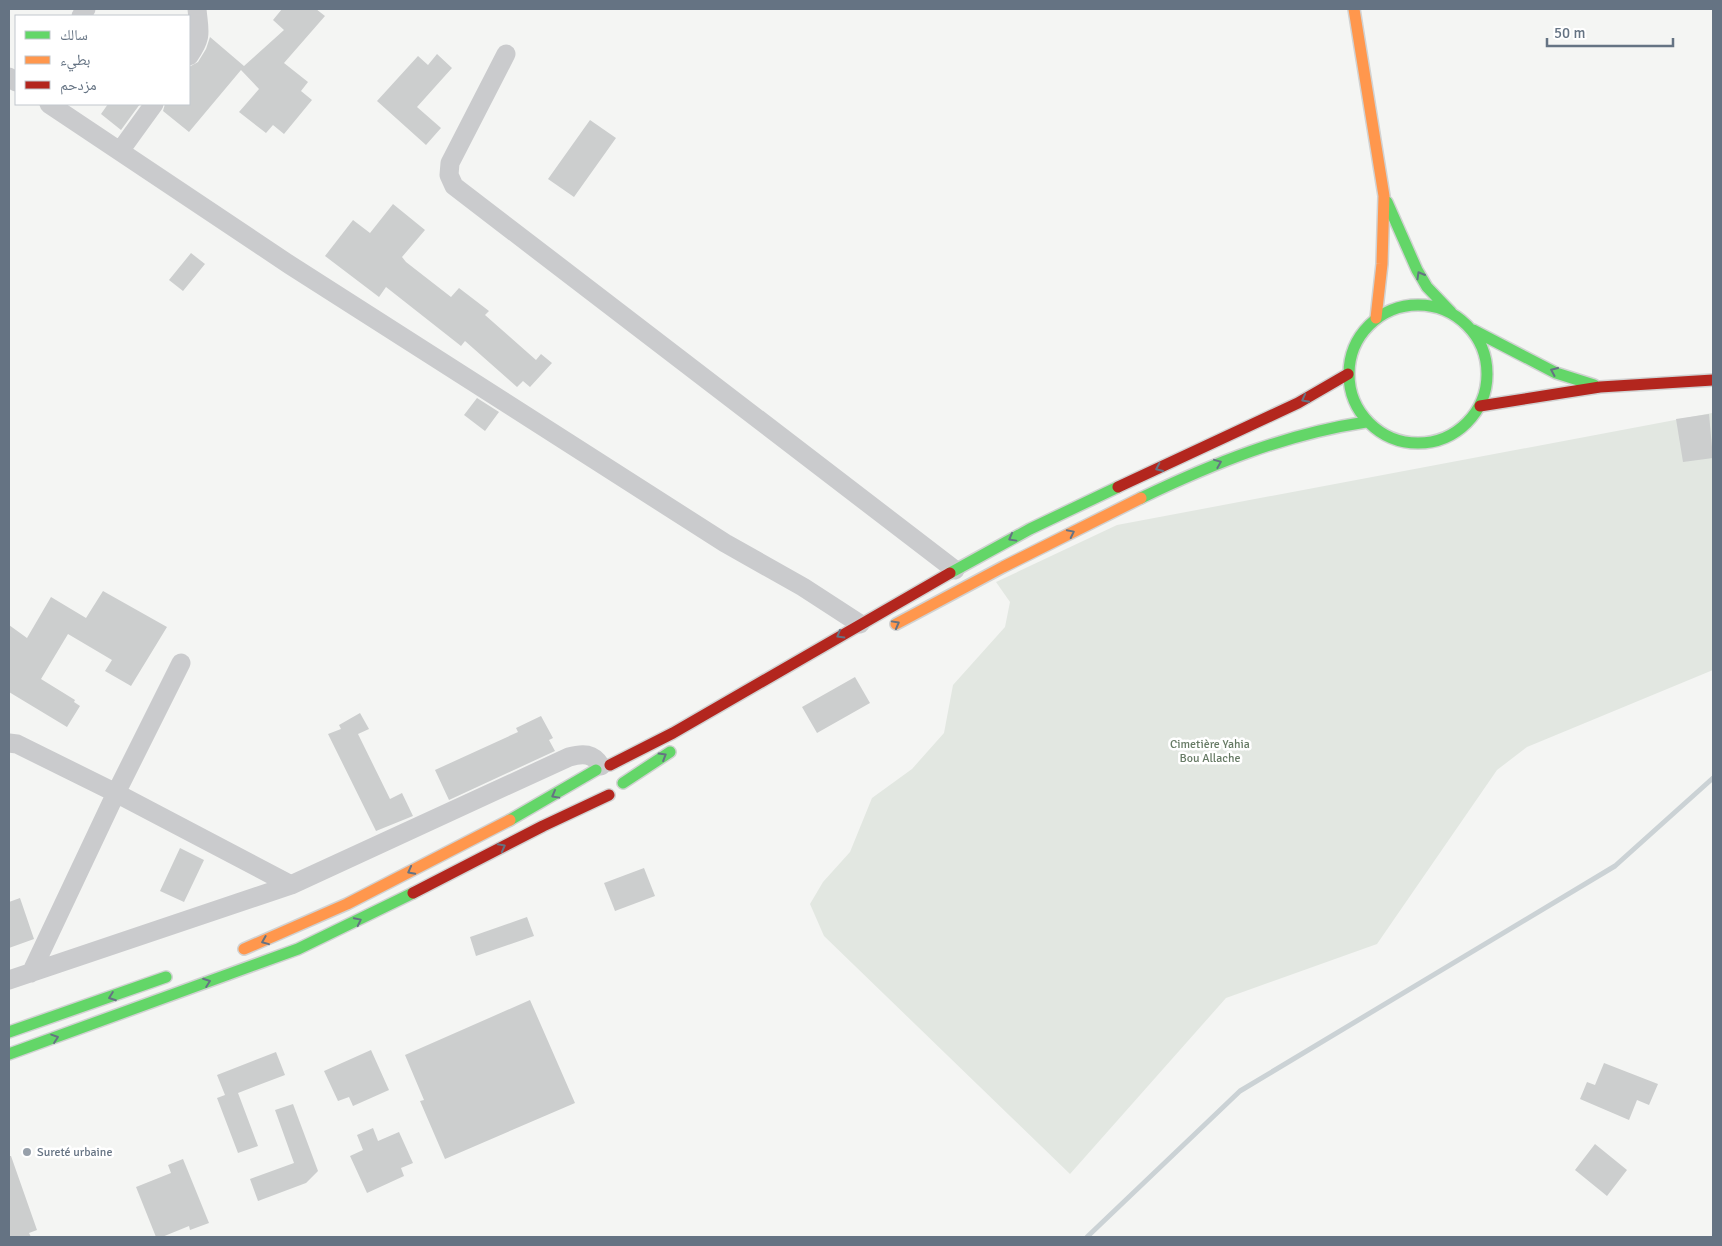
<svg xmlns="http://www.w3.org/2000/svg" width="1722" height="1246" viewBox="0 0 1722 1246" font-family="Signika,'Noto Naskh Arabic',sans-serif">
<rect width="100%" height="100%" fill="#f4f5f3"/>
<!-- green -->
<path fill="#e2e7e1" d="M 1712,413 L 1713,670 L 1527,747 L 1497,770 L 1377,944 L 1226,998 L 1070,1174 L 824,936 L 810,904 L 823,882 L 850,852 L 872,798 L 912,769 L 944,733 L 953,685 L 1005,627 L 1010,602 L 996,582 L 1117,525 Z"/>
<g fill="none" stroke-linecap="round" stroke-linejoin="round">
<!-- stream -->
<path stroke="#cbd2d5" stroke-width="5" d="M 1087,1237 L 1240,1091 L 1615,866 L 1713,778"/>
</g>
<!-- building -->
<path fill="#cccece" d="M 282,9 L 316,9 L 325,16 L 284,63 L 308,82 L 301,91 L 312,100 L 284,134 L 273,125 L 266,133 L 239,112 L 259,89 L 241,70 L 189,132 L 163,111 L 165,104 L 189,104 L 189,67 L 198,62 L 206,49 L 210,37 L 244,66 L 284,30 L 273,20 Z
M 437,54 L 452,68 L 417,107 L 441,128 L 426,145 L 377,101 L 418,56 L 428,65 Z
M 108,104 L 140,104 L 121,130 L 101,114 Z
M 590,120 L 616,138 L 574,197 L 548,179 Z
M 393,204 L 425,230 L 402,257 L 406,262 L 451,297 L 459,288 L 489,311 L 485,315 L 536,360 L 541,354 L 552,363 L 530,387 L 523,381 L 517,387 L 465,341 L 461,346 L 386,287 L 379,297 L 325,256 L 353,220 L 370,233 Z
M 191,253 L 205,264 L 183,291 L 169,280 Z
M 477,398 L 499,412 L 485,431 L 464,415 Z
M 1709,414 L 1713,458 L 1683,462 L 1676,419 Z
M 103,591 L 167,627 L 131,686 L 105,671 L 112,660 L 68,634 L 41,679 L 75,700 L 74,702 L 80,706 L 67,727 L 9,692 L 9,625 L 27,638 L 51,597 L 86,618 Z
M 855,677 L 870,703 L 817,733 L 802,707 Z
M 360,713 L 369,729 L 358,734 L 390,799 L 402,793 L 413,816 L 376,831 L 328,734 L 341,729 L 339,725 Z
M 541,716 L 553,738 L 549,740 L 555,751 L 449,800 L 435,770 L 518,732 L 516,728 Z
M 180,848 L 204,860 L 184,902 L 160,891 Z
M 644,868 L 655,896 L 615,911 L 604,883 Z
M 20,898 L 34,939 L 9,948 L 9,902 Z
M 527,917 L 534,936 L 476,956 L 470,937 Z
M 530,1000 L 575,1103 L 445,1159 L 420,1101 L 424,1100 L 405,1055 Z
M 371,1050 L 389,1090 L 353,1106 L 349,1097 L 338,1101 L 324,1071 Z
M 276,1052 L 285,1075 L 238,1093 L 258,1146 L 238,1153 L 217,1098 L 225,1095 L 217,1075 Z
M 1604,1063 L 1658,1084 L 1649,1105 L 1637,1100 L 1629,1120 L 1580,1099 L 1587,1082 L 1595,1085 Z
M 293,1104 L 318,1171 L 306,1183 L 258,1201 L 250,1179 L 294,1163 L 275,1110 Z
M 373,1128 L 378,1141 L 399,1132 L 413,1163 L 401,1168 L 404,1176 L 367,1193 L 350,1156 L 363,1150 L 357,1135 Z
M 1595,1144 L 1627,1170 L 1607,1196 L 1575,1170 Z
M 9,1156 L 11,1156 L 37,1230 L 29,1233 L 31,1237 L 9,1237 Z
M 183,1159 L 209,1223 L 190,1230 L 189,1226 L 162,1237 L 156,1237 L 136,1187 L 171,1173 L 168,1165 Z"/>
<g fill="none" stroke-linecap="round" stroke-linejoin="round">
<!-- fast casing -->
<g stroke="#d1d2d2" stroke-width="14">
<path id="fast" d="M 1387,202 L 1417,270 L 1427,287 L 1451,312
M1349 374a69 69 0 1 1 138 0a69 69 0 1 1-138 0Z
M 1473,330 L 1556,373 L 1594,385
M 1141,498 C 1214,463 1286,434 1366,422
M 950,573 L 1030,529 L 1118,487
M 623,783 L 670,752
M 510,820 L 596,770
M 9,1032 L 166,977
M 9,1054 L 298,949 L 413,893"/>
</g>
<!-- slow casing -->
<g stroke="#d1d2d2" stroke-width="14">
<path id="slow" d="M 1354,9 L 1384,196 L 1382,264 L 1376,318
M 896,624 L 1003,567 L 1141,498
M 244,949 L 347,904 L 510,820"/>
</g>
<!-- jam casing -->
<g stroke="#d1d2d2" stroke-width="14">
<path id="jam" d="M 1480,406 L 1600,387 L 1713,380
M 1118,487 L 1298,403 L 1348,374
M 610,765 L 673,733 L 950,573
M 413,893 L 543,826 L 609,795"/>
</g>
<!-- street -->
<path stroke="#cacbcd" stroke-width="19" d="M 81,16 L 86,9
M 506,54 L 450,163 L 449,175 L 454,186 L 955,570
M 189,56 C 203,36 199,32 197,9
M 9,77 L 16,82
M 49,104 L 290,265 L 725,543 L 803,587 L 860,624
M 120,151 L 154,104
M 9,743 L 17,744 L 116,793 L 291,885
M 31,973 L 116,793 L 181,663
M 9,980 L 291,885 L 569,757 C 583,753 593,753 601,766"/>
<!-- fast -->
<use href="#fast" stroke="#63d668" stroke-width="11"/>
<!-- slow -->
<use href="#slow" stroke="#ff974d" stroke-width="11"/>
<!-- jam -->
<use href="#jam" stroke="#b3261e" stroke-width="11"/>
</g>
<!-- one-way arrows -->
<defs><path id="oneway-chevron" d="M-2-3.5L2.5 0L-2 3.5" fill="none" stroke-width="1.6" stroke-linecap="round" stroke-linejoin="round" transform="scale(1.25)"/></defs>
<g stroke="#657383">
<use href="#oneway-chevron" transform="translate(1420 275) rotate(-120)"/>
<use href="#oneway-chevron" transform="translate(1554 371) rotate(-156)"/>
<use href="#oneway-chevron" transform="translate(1305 399) rotate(152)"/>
<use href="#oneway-chevron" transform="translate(1218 463) rotate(-22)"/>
<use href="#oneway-chevron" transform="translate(1159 468) rotate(155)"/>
<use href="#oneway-chevron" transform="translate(1071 533) rotate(-26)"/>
<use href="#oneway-chevron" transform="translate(1012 538) rotate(151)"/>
<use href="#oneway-chevron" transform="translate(896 624) rotate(-29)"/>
<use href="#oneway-chevron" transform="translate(840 635) rotate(150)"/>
<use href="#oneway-chevron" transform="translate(663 756) rotate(-31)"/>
<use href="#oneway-chevron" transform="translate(555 795) rotate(151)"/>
<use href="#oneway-chevron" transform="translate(502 847) rotate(-28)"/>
<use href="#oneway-chevron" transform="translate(411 871) rotate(152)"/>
<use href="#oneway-chevron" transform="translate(358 921) rotate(-26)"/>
<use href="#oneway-chevron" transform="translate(265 941) rotate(158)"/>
<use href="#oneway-chevron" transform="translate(207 982) rotate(-20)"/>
<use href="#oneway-chevron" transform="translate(112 997) rotate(160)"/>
<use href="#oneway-chevron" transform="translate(55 1038) rotate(-19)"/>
</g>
<!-- markers -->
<circle fill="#97a0aa" stroke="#fff" stroke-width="2" cx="27" cy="1152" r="5"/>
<g text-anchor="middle" stroke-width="5" stroke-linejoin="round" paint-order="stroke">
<!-- park labels -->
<g font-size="12" fill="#667a64" stroke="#fff">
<text x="1210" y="748">Cimetière Yahia<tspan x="1210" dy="14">Bou Allache</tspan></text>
</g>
<!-- poi labels -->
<g font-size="12" fill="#657383" stroke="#fff" text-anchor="start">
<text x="37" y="1156">Sureté urbaine</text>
</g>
</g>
<!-- border -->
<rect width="1722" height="1246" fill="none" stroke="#657383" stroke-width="20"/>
<!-- legend -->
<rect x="15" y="15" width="175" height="90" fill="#ffffff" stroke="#c1c7cd"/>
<rect x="25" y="31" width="25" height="8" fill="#63d668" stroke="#c1c7cd"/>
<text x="60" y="40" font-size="15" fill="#657383">سالك</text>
<rect x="25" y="56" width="25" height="8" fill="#ff974d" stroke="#c1c7cd"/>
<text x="60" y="65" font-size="15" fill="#657383">بطيء</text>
<rect x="25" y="81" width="25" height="8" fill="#b3261e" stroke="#c1c7cd"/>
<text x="60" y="90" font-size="15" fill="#657383">مزدحم</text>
<!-- scale -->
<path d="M1547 38v8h126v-8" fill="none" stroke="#657383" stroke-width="2.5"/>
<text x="1554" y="38" font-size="15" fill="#657383" stroke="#ffffff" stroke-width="4" paint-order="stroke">50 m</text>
</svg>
